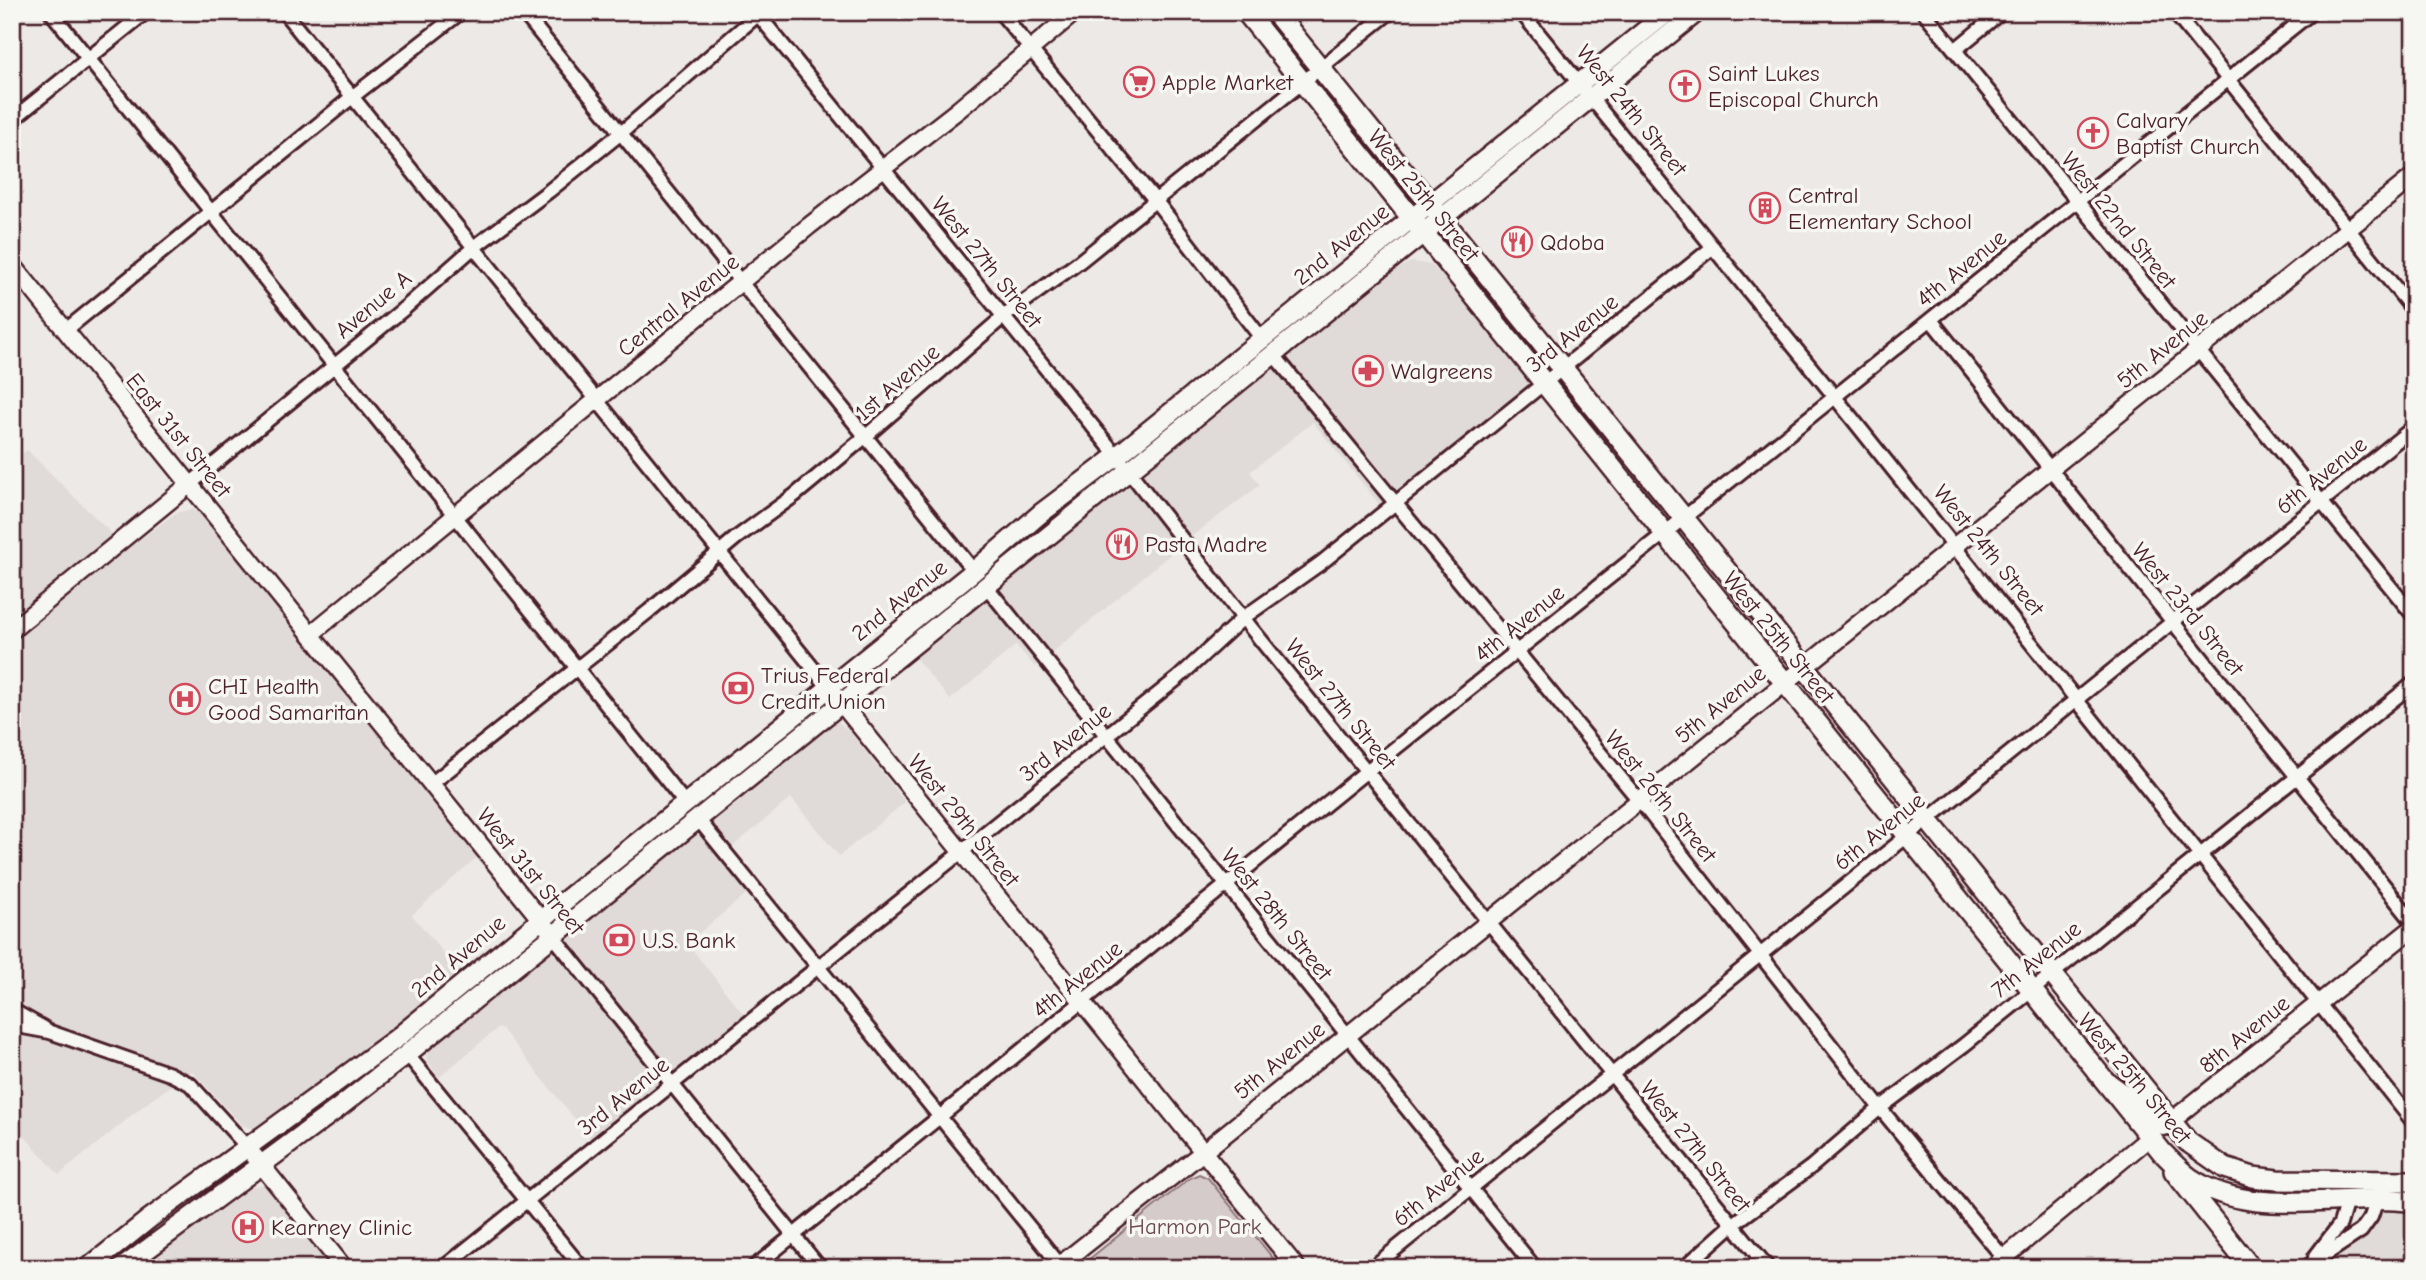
<svg xmlns="http://www.w3.org/2000/svg" width="2426" height="1280" viewBox="0 0 2426 1280" font-family="'Comic Neue',sans-serif">
<rect width="100%" height="100%" fill="#ece9e6"/>
<filter id="ink" filterUnits="userSpaceOnUse"><feTurbulence type="fractalNoise" baseFrequency=".0143" numOctaves="2"/><feDisplacementMap in="SourceGraphic" scale="14" xChannelSelector="R" yChannelSelector="G"/><feConvolveMatrix kernelMatrix="1 2 1 2 8 2 1 2 1" color-interpolation-filters="sRGB"/></filter>
<g filter="url(#ink)">
<!-- built -->
<path fill="#e0dad8" d="M 1411,262 L 1431,265 L 1456,290 L 1543,396 L 1535,398 L 1415,494 L 1391,519 L 1313,422 L 1250,472 L 1260,485 L 1192,536 L 1035,667 L 1016,645 L 950,700 L 913,655 L 1004,584 L 1312,332 L 1389,274 Z
M 27,450 L 127,549 L 176,513 L 193,509 L 204,516 L 485,850 L 412,915 L 463,976 L 349,1068 L 294,1101 L 254,1129 L 242,1125 L 192,1071 L 148,1102 L 59,1175 L 12,1122 L 12,462 Z
M 831,721 L 838,722 L 850,732 L 905,802 L 839,856 L 791,798 L 731,848 L 758,884 L 687,943 L 754,1028 L 600,1150 L 503,1030 L 498,1028 L 439,1077 L 435,1072 L 426,1058 L 429,1051 Z
M 266,1184 L 333,1268 L 140,1268 L 251,1187 Z
M 2378,1206 L 2414,1206 L 2414,1268 L 2321,1268 L 2355,1240 Z"/>
<!-- green -->
<path fill="#d4cbca" stroke="#8f757a" stroke-width="2" d="M 1199,1174 L 1208,1178 L 1281,1268 L 1078,1268 L 1190,1178 Z"/>
<g fill="none" stroke-linecap="round" stroke-linejoin="round">
<!-- minor casing -->
<g stroke="#4a1f2b" stroke-width="18">
<path id="minor" d="M 51,12 L 685,803
M 284,12 L 829,688
M 523,12 L 974,571
M 756,12 L 1129,471 L 1243,618 L 1768,1268
M 1000,12 L 1155,200 L 1262,339
M 1521,12 L 1835,397 L 2414,1123
M 1924,12 L 2414,616
M 2174,12 L 2414,311
M 1955,50 L 2001,12
M 12,120 L 146,12
M 1931,320 L 2414,923
M 66,330 L 352,97 L 461,12
M 1274,355 L 1651,815 L 1880,1108 L 2012,1268
M 190,484 L 406,307 L 473,248 L 549,191 L 621,133 L 761,12
M 986,586 L 1535,1268
M 431,784 L 649,611 L 736,538 L 795,495 L 865,437 L 1003,317 L 1079,262 L 1390,12
M 698,819 L 1060,1265
M 553,936 L 820,1268
M 12,1010 L 44,1028
M 12,1025 L 50,1032 L 170,1074 L 190,1084 L 247,1147
M 407,1054 L 582,1268
M 2315,1257 L 2340,1224 L 2347,1200
M 443,1268 L 1178,678 L 1243,618 L 1321,563 L 1713,247
M 753,1268 L 1368,770 L 1760,457 L 2312,12
M 1372,1268 L 2414,427
M 1684,1268 L 1732,1225 L 1811,1167 L 1880,1108 L 1964,1045 L 2414,683
M 2305,1268 L 2361,1231 L 2371,1217 L 2377,1199"/>
</g>
<!-- tertiary casing -->
<g stroke="#4a1f2b" stroke-width="21">
<path id="tertiary" d="M 12,264 L 549,930
M 12,630 L 190,484
M 311,634 L 809,226 L 958,110 L 1075,12
M 829,688 L 1297,1268
M 2109,1082 L 2137,1102 L 2158,1126 L 2164,1127 L 2414,927
M 247,1147 L 344,1268
M 1056,1268 L 1203,1152 L 2414,176
M 1992,1268 L 2150,1137"/>
</g>
<!-- secondary casing -->
<g stroke="#4a1f2b" stroke-width="23">
<path id="secondary" d="M 88,1268 L 149,1219 L 397,1038 L 541,920 L 974,571 L 1040,514 L 1117,456 L 1668,12
M 122,1268 L 337,1109 L 407,1054 L 1697,12"/>
</g>
<!-- primary casing -->
<g stroke="#4a1f2b" stroke-width="24">
<path id="primary" d="M 1246,12 L 2162,1152 C 2171,1161 2180,1171 2190,1178 C 2255,1222 2341,1191 2414,1202
M 1275,12 L 2188,1142 L 2225,1168 L 2253,1177 L 2277,1180 L 2414,1181
M 2174,1171 L 2251,1268"/>
</g>
<!-- minor -->
<use href="#minor" stroke="#f6f6f2" stroke-width="12"/>
<!-- tertiary -->
<use href="#tertiary" stroke="#f6f6f2" stroke-width="16"/>
<!-- secondary -->
<use href="#secondary" stroke="#f6f6f2" stroke-width="18"/>
<!-- primary -->
<use href="#primary" stroke="#f6f6f2" stroke-width="19"/>
</g>
</g>
<!-- icons -->
<defs>
<g id="supermarket-ring" transform="scale(1.575)"><circle r="9.5" fill="#f6f6f2" stroke="#d1495b" stroke-width="1.5"/><path d="M-6-5.5h2.5l.6 2H6L4.5 2H-2.5L-4.4-4H-6ZM-1.5 3.2a1.3 1.3 0 1 0 .1 0ZM3 3.2a1.3 1.3 0 1 0 .1 0Z" fill="#d1495b"/></g>
<g id="church-ring" transform="scale(1.575)"><circle r="9.5" fill="#f6f6f2" stroke="#d1495b" stroke-width="1.5"/><path d="M-1.2-6h2.4v3.5h3.3v2.4h-3.3V6h-2.4V-.1h-3.3v-2.4h3.3Z" fill="#d1495b"/></g>
<g id="building-ring" transform="scale(1.575)"><circle r="9.5" fill="#f6f6f2" stroke="#d1495b" stroke-width="1.5"/><path d="M-4-6H4V6H1V3H-1V6H-4ZM-2.5-4.3h1.7v1.8h-1.7ZM.8-4.3h1.7v1.8H.8ZM-2.5-1h1.7V.8h-1.7ZM.8-1h1.7V.8H.8Z" fill="#d1495b"/></g>
<g id="restaurant-ring" transform="scale(1.575)"><circle r="9.5" fill="#f6f6f2" stroke="#d1495b" stroke-width="1.5"/><path d="M-5-6h1v4h1v-4h1v4h1v-4h1v5L-1.5 .5V6h-2V.5L-5-1ZM5-6V6H3V1.5H1.5Q1.5-4 5-6Z" fill="#d1495b"/></g>
<g id="pharmacy-ring" transform="scale(1.575)"><circle r="9.5" fill="#f6f6f2" stroke="#d1495b" stroke-width="1.5"/><path d="M-2-6h4v4h4v4h-4v4h-4v-4h-4v-4h4Z" fill="#d1495b"/></g>
<g id="bank-ring" transform="scale(1.575)"><circle r="9.5" fill="#f6f6f2" stroke="#d1495b" stroke-width="1.5"/><path d="M-6-4H6V4H-6ZM0-2.3a2.3 2.3 0 1 0 0 4.6a2.3 2.3 0 1 0 0-4.6Z" fill="#d1495b"/></g>
<g id="hospital-ring" transform="scale(1.575)"><circle r="9.5" fill="#f6f6f2" stroke="#d1495b" stroke-width="1.5"/><path d="M-5-5h3v3.5h4V-5h3V5h-3V1.5h-4V5h-3Z" fill="#d1495b"/></g>
</defs>
<g fill-rule="evenodd">
<use href="#supermarket-ring" x="1139" y="82"/>
<use href="#church-ring" x="1685" y="86"/>
<use href="#church-ring" x="2093" y="133"/>
<use href="#building-ring" x="1765" y="208"/>
<use href="#restaurant-ring" x="1517" y="242"/>
<use href="#pharmacy-ring" x="1368" y="371"/>
<use href="#restaurant-ring" x="1122" y="544"/>
<use href="#bank-ring" x="738" y="688"/>
<use href="#hospital-ring" x="185" y="699"/>
<use href="#bank-ring" x="619" y="940"/>
<use href="#hospital-ring" x="248" y="1227"/>
</g>
<g text-anchor="middle" stroke-width="7" stroke-linejoin="round" paint-order="stroke">
<!-- poi labels -->
<g font-size="23" fill="#4a1f2b" stroke="#f6f6f2" text-anchor="start">
<text x="1708" y="81">Saint Lukes<tspan x="1708" dy="26">Episcopal Church</tspan></text>
<text x="1162" y="90">Apple Market</text>
<text x="2116" y="128">Calvary<tspan x="2116" dy="26">Baptist Church</tspan></text>
<text x="1788" y="203">Central<tspan x="1788" dy="26">Elementary School</tspan></text>
<text x="1540" y="250">Qdoba</text>
<text x="1391" y="379">Walgreens</text>
<text x="1145" y="552">Pasta Madre</text>
<text x="761" y="683">Trius Federal<tspan x="761" dy="26">Credit Union</tspan></text>
<text x="208" y="694">CHI Health<tspan x="208" dy="26">Good Samaritan</tspan></text>
<text x="642" y="948">U.S. Bank</text>
<text x="271" y="1235">Kearney Clinic</text>
</g>
<!-- street labels -->
<g font-size="23" fill="#4a1f2b" stroke="#f6f6f2">
<text transform="translate(1632 110) rotate(51)" y="8">West 24th Street</text>
<text transform="translate(1424 195) rotate(51)" y="8">West 25th Street</text>
<text transform="translate(2119 220) rotate(51)" y="8">West 22nd Street</text>
<text transform="translate(1341 244) rotate(-39)" y="8">2nd Avenue</text>
<text transform="translate(987 262) rotate(51)" y="8">West 27th Street</text>
<text transform="translate(1961 268) rotate(-39)" y="8">4th Avenue</text>
<text transform="translate(373 304) rotate(-40)" y="8">Avenue A</text>
<text transform="translate(678 305) rotate(-39)" y="8">Central Avenue</text>
<text transform="translate(1572 333) rotate(-39)" y="8">3rd Avenue</text>
<text transform="translate(2162 349) rotate(-39)" y="8">5th Avenue</text>
<text transform="translate(897 382) rotate(-41)" y="8">1st Avenue</text>
<text transform="translate(179 435) rotate(51)" y="8">East 31st Street</text>
<text transform="translate(2321 475) rotate(-39)" y="8">6th Avenue</text>
<text transform="translate(1989 550) rotate(51)" y="8">West 24th Street</text>
<text transform="translate(899 600) rotate(-39)" y="8">2nd Avenue</text>
<text transform="translate(2188 609) rotate(51)" y="8">West 23rd Street</text>
<text transform="translate(1519 623) rotate(-39)" y="8">4th Avenue</text>
<text transform="translate(1779 637) rotate(51)" y="8">West 25th Street</text>
<text transform="translate(1341 704) rotate(51)" y="8">West 27th Street</text>
<text transform="translate(1720 704) rotate(-39)" y="8">5th Avenue</text>
<text transform="translate(1065 742) rotate(-39)" y="8">3rd Avenue</text>
<text transform="translate(1661 796) rotate(51)" y="8">West 26th Street</text>
<text transform="translate(964 820) rotate(51)" y="8">West 29th Street</text>
<text transform="translate(1879 831) rotate(-39)" y="8">6th Avenue</text>
<text transform="translate(531 871) rotate(51)" y="8">West 31st Street</text>
<text transform="translate(1277 914) rotate(51)" y="8">West 28th Street</text>
<text transform="translate(458 956) rotate(-40)" y="8">2nd Avenue</text>
<text transform="translate(2036 959) rotate(-39)" y="8">7th Avenue</text>
<text transform="translate(1077 979) rotate(-39)" y="8">4th Avenue</text>
<text transform="translate(2244 1034) rotate(-39)" y="8">8th Avenue</text>
<text transform="translate(1279 1060) rotate(-39)" y="8">5th Avenue</text>
<text transform="translate(2135 1078) rotate(50)" y="8">West 25th Street</text>
<text transform="translate(623 1096) rotate(-39)" y="8">3rd Avenue</text>
<text transform="translate(1696 1146) rotate(51)" y="8">West 27th Street</text>
<text transform="translate(1438 1187) rotate(-39)" y="8">6th Avenue</text>
</g>
<!-- park labels -->
<g font-size="23" fill="#6c4a53" stroke="#f6f6f2">
<text x="1195" y="1234">Harmon Park</text>
</g>
</g>
<!-- margin -->
<rect width="2426" height="1280" fill="none" stroke="#f6f6f2" stroke-width="42"/>
<rect x="21" y="21" width="2384" height="1238" fill="none" stroke="#4a1f2b" stroke-width="2.5" filter="url(#ink)"/>
</svg>
